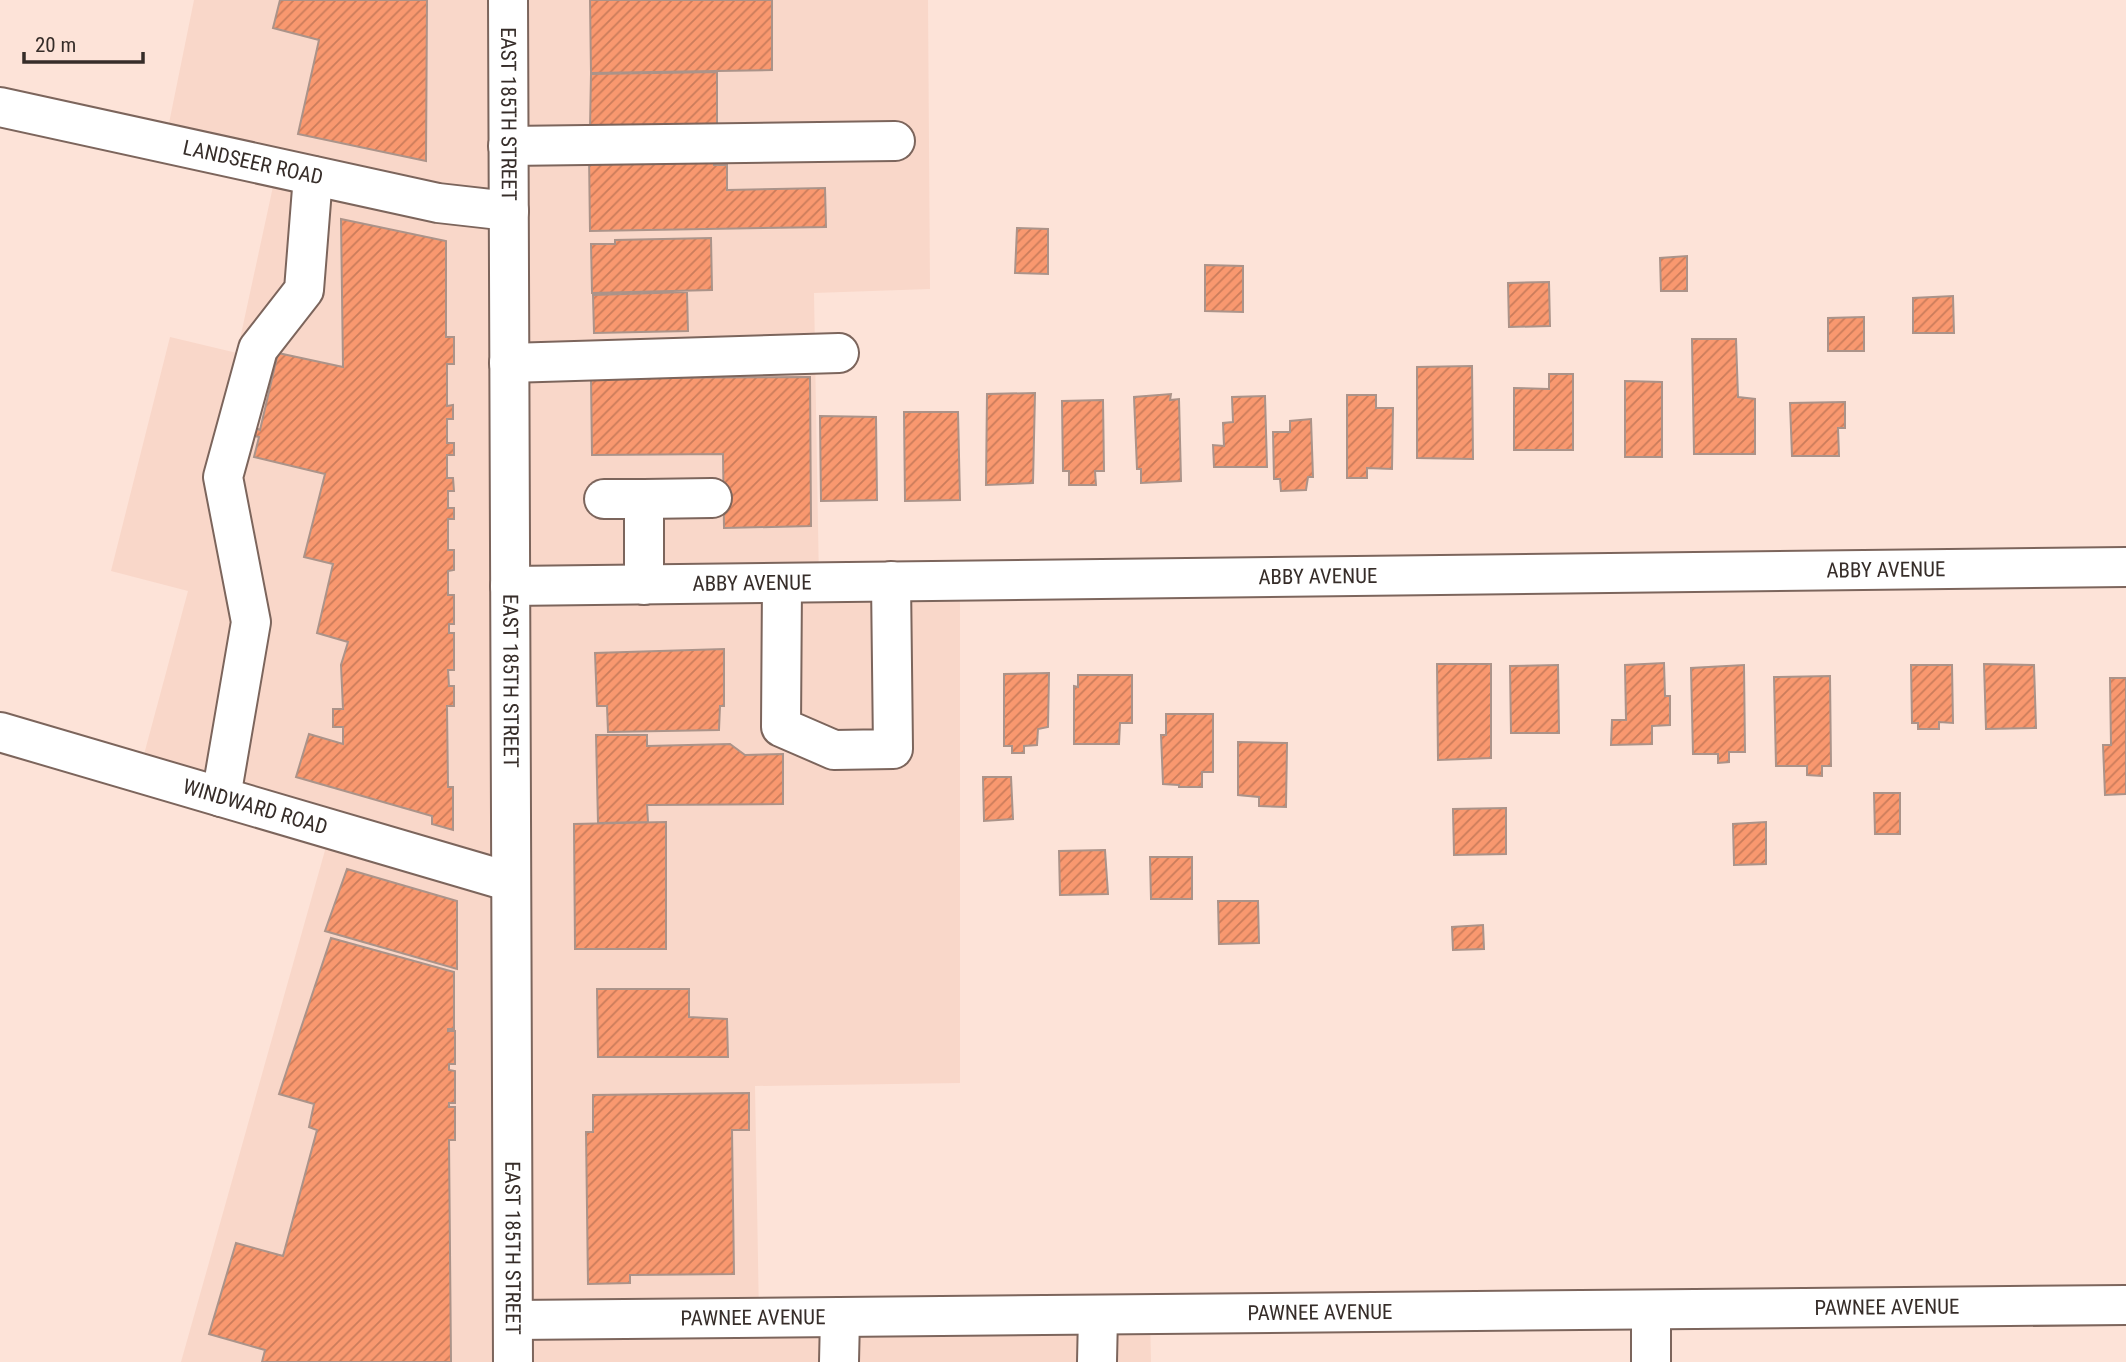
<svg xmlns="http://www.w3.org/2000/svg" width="2126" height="1362" viewBox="0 0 2126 1362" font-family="'Roboto Condensed',sans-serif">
<defs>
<pattern id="building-hatch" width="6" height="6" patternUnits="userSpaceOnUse" patternTransform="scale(1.75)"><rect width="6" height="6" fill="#f9986f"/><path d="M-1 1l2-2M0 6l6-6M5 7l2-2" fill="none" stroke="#ca7c5b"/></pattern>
</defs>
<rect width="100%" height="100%" fill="#fde3d8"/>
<!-- built -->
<path fill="#f9d7c9" d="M 194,0 L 928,0 L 930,289 L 814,293 L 819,582 L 960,581 L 960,1083 L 755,1086 L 759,1318 L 1150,1315 L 1151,1362 L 181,1362 L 331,829 L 139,773 L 188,591 L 111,571 L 170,337 L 237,353 L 277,168 L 165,143 Z"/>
<!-- building -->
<path fill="url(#building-hatch)" stroke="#ab9389" stroke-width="2" d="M 280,0 L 427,0 L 426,161 L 298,134 L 319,40 L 273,28 Z
M 590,0 L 772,0 L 772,70 L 591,73 Z
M 717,72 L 717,128 L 590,129 L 591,74 Z
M 713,151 L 714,165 L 727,165 L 727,190 L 825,188 L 826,227 L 590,231 L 589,154 Z
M 341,219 L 446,241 L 446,337 L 454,337 L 454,364 L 447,364 L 447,406 L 453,405 L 453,419 L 447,419 L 447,443 L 454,443 L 454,455 L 447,455 L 447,478 L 453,478 L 454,491 L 448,491 L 448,508 L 454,508 L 454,519 L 448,519 L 448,550 L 454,550 L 454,570 L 448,571 L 448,595 L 454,595 L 454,624 L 449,624 L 449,633 L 454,633 L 454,670 L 448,670 L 449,686 L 454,686 L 454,706 L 447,706 L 448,787 L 453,787 L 453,830 L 432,824 L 432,816 L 296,777 L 309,734 L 343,744 L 343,727 L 333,727 L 333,709 L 343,709 L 341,665 L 348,642 L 317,633 L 333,564 L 304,557 L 325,474 L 254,457 L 259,437 L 254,436 L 256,428 L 260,430 L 278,353 L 343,367 Z
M 1017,228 L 1048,229 L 1048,274 L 1015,273 Z
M 711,238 L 712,290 L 592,293 L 591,244 L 615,244 L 615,240 Z
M 1687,256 L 1687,291 L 1661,291 L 1660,258 Z
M 1205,265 L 1243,266 L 1243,312 L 1205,311 Z
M 1549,282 L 1550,326 L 1509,327 L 1508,283 Z
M 687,292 L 688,331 L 594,333 L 593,295 Z
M 1953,296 L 1954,333 L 1913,333 L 1913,298 Z
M 1864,317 L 1864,351 L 1828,351 L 1828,318 Z
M 1692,339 L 1736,339 L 1738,397 L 1755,399 L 1755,454 L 1694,454 Z
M 1472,366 L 1473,459 L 1417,458 L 1417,367 Z
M 1549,374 L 1573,374 L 1573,450 L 1514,450 L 1514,388 L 1549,389 Z
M 810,377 L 811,526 L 724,528 L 723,454 L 592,455 L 591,378 Z
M 1625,381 L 1662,382 L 1662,457 L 1625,457 Z
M 1035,393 L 1033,483 L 986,485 L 987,394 Z
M 1171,394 L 1170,400 L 1179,399 L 1181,481 L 1141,483 L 1141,469 L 1137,469 L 1134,397 Z
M 1347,395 L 1376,395 L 1376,408 L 1393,408 L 1392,469 L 1367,468 L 1367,478 L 1347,478 Z
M 1265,396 L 1267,467 L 1214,467 L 1213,445 L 1224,446 L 1223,423 L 1233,422 L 1232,397 Z
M 1103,400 L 1104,471 L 1095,471 L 1096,485 L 1069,485 L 1069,471 L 1063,471 L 1062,401 Z
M 1845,402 L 1845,428 L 1838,428 L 1839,456 L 1792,456 L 1790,403 Z
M 904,412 L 958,412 L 960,500 L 905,501 Z
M 820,416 L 876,417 L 877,500 L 821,501 Z
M 1311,419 L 1313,477 L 1308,477 L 1306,490 L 1281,491 L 1280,479 L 1274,479 L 1273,432 L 1290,432 L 1290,421 Z
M 724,649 L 724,706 L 720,706 L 719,730 L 608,732 L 607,706 L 597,706 L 595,653 Z
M 1664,663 L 1665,696 L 1670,696 L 1670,725 L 1652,726 L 1652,744 L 1611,745 L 1612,720 L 1626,720 L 1625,665 Z
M 1437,664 L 1491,664 L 1491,758 L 1438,760 Z
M 1984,664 L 2034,665 L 2036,728 L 1986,729 Z
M 1558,665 L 1559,733 L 1511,733 L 1510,666 Z
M 1744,665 L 1745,752 L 1729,752 L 1729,762 L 1718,763 L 1718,754 L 1693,754 L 1691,668 Z
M 1911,665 L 1952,665 L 1953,723 L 1939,722 L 1939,729 L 1918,729 L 1918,723 L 1912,723 Z
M 1049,673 L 1048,727 L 1038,729 L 1037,745 L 1024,746 L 1024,753 L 1012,753 L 1012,746 L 1004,746 L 1004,674 Z
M 1078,675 L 1132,675 L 1132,723 L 1120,723 L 1119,744 L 1074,744 L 1074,686 L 1078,687 Z
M 1830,676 L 1831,766 L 1822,766 L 1822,776 L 1807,775 L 1807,766 L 1776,766 L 1774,677 Z
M 2110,678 L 2126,678 L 2126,794 L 2105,795 L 2103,745 L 2111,745 Z
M 1166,714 L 1213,714 L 1213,772 L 1202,772 L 1202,787 L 1179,787 L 1179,785 L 1163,784 L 1161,735 L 1166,735 Z
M 596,735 L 647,735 L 647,746 L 730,744 L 745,755 L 783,754 L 783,804 L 647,805 L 648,822 L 598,823 Z
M 1238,742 L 1287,743 L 1286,807 L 1259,806 L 1259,797 L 1238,795 Z
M 983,777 L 1011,777 L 1013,819 L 984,821 Z
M 1874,793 L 1900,793 L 1900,834 L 1875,834 Z
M 1506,808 L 1506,854 L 1454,855 L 1453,809 Z
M 666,822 L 666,949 L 575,949 L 574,824 Z
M 1766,822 L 1766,864 L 1734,865 L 1733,824 Z
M 1105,850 L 1108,894 L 1060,895 L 1059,851 Z
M 1150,857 L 1192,857 L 1192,899 L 1151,899 Z
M 347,869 L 457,901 L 457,969 L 325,931 Z
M 1218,901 L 1258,901 L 1259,943 L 1219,944 Z
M 1483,925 L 1484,949 L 1453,950 L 1452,927 Z
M 331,938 L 454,972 L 454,1029 L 448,1029 L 448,1031 L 455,1031 L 455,1064 L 449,1064 L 449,1070 L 455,1071 L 455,1103 L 449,1103 L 449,1107 L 455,1107 L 455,1140 L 449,1140 L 451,1362 L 262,1362 L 265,1350 L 209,1334 L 236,1243 L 283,1256 L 317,1130 L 309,1127 L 314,1104 L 279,1094 Z
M 597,989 L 689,989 L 689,1017 L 727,1019 L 728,1057 L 598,1057 Z
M 749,1093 L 749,1130 L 732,1130 L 734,1274 L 630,1275 L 630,1283 L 588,1284 L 586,1132 L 593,1132 L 593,1095 Z"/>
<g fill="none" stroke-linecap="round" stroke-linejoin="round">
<!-- minor casing -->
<g stroke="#7c655c" stroke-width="42">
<g id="minor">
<path id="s1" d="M 508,0 L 513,1362"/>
<path id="s2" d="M 0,107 L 438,203 L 509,211"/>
<path d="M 508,146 L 895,141"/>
<path d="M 509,363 L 839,353"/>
<path d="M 604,499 L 644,499"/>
<path d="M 782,583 L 781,727 L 834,750 L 893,749 L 891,581"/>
<path d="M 644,585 L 644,499 L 712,498"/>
<path id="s3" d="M 510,586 L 2126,567"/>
<path id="s4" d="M 0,732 L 511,882"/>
<path d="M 221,797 L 251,622 L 223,477 L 258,349 L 304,290 L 313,176"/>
<path d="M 1651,1311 L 1651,1362"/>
<path id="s5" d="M 513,1320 L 2126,1305"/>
<path d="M 839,1362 L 840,1318"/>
<path d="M 1097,1362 L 1098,1315"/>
</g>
</g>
<!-- minor -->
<use href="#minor" stroke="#fff" stroke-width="38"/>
</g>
<g text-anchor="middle" stroke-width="5" stroke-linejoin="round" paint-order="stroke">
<!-- street labels -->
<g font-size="21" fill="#362d29" stroke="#fde3d8">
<text dy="7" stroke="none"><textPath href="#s1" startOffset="114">EAST 185TH STREET</textPath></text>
<text dy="7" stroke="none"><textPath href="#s2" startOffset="259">LANDSEER ROAD</textPath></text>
<text dy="7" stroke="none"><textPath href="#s3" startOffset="1376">ABBY AVENUE</textPath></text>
<text dy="7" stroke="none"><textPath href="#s3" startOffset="808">ABBY AVENUE</textPath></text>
<text dy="7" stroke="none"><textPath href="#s3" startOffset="242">ABBY AVENUE</textPath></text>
<text dy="7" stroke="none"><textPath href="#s1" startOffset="681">EAST 185TH STREET</textPath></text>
<text dy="7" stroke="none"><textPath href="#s4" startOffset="266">WINDWARD ROAD</textPath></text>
<text dy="7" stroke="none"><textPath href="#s1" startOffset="1248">EAST 185TH STREET</textPath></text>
<text dy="7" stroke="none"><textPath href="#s5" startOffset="1374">PAWNEE AVENUE</textPath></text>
<text dy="7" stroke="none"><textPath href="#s5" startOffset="807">PAWNEE AVENUE</textPath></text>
<text dy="7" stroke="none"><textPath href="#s5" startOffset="240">PAWNEE AVENUE</textPath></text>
</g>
</g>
<!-- scale -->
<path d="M24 52v10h119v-10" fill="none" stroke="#362d29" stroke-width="3.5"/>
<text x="35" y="52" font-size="21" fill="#362d29" stroke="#fde3d8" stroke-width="5" paint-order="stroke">20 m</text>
</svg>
